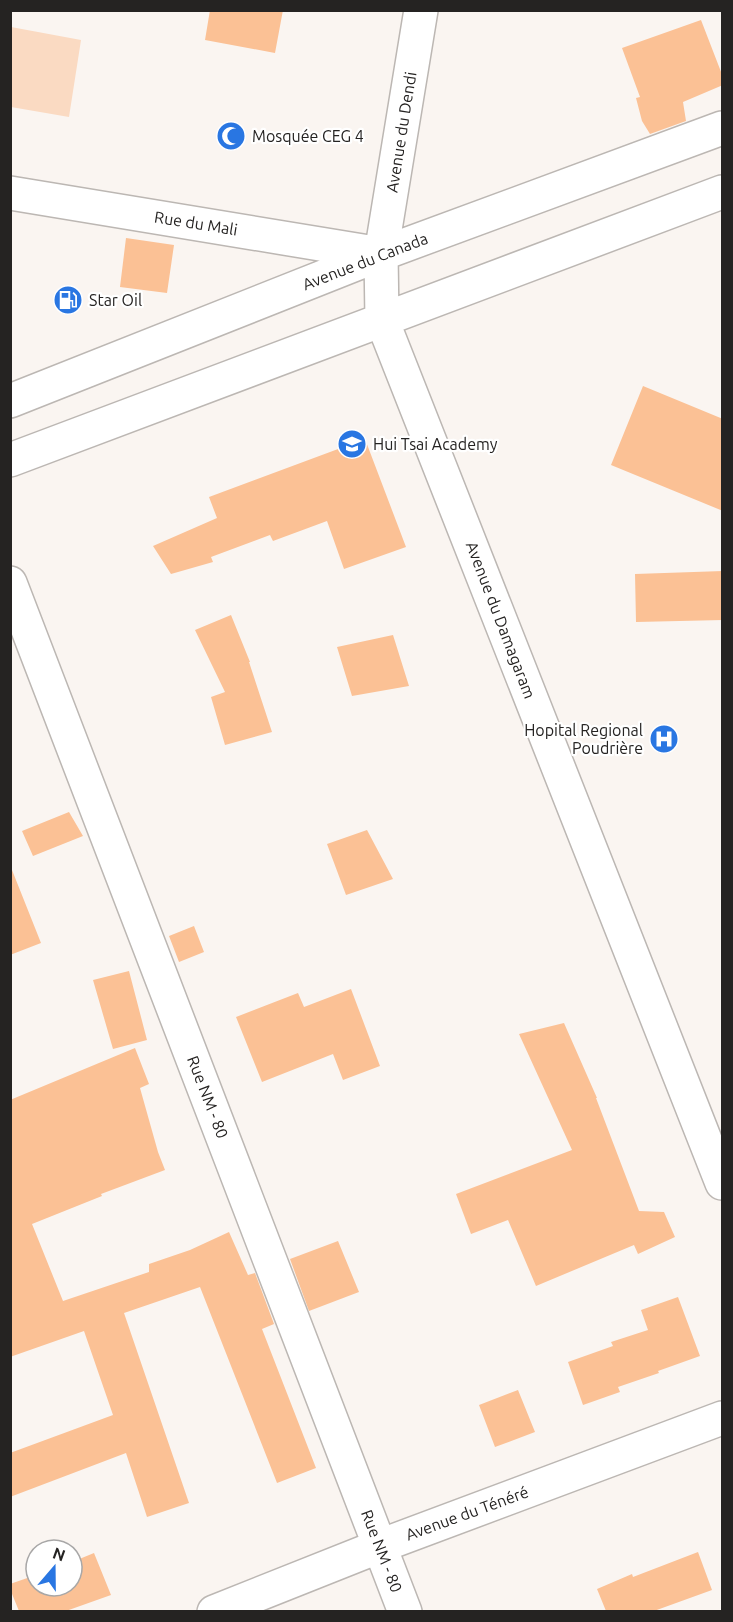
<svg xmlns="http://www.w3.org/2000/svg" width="733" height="1622" viewBox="0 0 733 1622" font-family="Ubuntu,sans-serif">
<rect width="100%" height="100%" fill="#faf5f1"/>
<!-- garden -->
<path fill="#fadac2" d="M 11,27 L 81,40 L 69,117 L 11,107 Z"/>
<!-- building -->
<path fill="#fbc195" d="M 210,10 L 283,10 L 275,53 L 205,40 Z
M 701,20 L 723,77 L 723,85 L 683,102 L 686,121 L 650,134 L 642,121 L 636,98 L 640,97 L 622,48 Z
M 126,238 L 174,245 L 167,293 L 120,287 Z
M 643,386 L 723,419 L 723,511 L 611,465 Z
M 365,439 L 406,547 L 344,569 L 327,521 L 273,541 L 270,535 L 211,557 L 213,562 L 171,574 L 153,546 L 217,518 L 209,497 Z
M 723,571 L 723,620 L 636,622 L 635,574 Z
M 231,615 L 250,662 L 249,662 L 272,732 L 225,745 L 211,697 L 225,692 L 195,630 Z
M 393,635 L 409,686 L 352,696 L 337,647 Z
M 69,812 L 83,836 L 33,856 L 22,831 Z
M 367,830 L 393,879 L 346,895 L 327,844 Z
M 10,870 L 12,870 L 41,943 L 10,955 Z
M 194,926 L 204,952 L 179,962 L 169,936 Z
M 129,971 L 147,1040 L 113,1049 L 93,980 Z
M 351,989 L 380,1066 L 343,1080 L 333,1054 L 262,1082 L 236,1017 L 298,993 L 304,1007 Z
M 564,1023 L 597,1098 L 596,1098 L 639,1211 L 664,1212 L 675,1237 L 638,1254 L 634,1245 L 536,1286 L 508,1220 L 471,1234 L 456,1194 L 572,1150 L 519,1034 Z
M 135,1048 L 149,1084 L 140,1088 L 158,1152 L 165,1170 L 101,1194 L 102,1196 L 32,1224 L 63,1301 L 149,1272 L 149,1264 L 190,1250 L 229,1232 L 248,1275 L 255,1273 L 274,1324 L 262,1329 L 316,1468 L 277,1483 L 200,1287 L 124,1313 L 189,1503 L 147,1517 L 126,1453 L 10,1497 L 10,1453 L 113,1415 L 84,1331 L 10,1357 L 10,1100 Z
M 338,1241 L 359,1292 L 309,1311 L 290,1259 Z
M 678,1297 L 700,1356 L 658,1371 L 659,1373 L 618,1387 L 620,1392 L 583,1405 L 568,1362 L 613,1346 L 611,1342 L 648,1330 L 641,1310 Z
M 518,1390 L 535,1432 L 495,1447 L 479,1405 Z
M 698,1552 L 712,1590 L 654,1611 L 606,1611 L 597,1589 L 632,1574 L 633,1577 Z
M 94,1553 L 111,1595 L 66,1611 L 19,1611 L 10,1589 L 10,1584 L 36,1575 L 36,1586 L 72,1586 L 72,1562 Z"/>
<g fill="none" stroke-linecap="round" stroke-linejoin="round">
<!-- minor casing -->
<g stroke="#bcb7b3" stroke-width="36">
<path id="minor" d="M 421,10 L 381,254 L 382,320 L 722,1183
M 10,193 L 381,254
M 10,401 L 381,254 L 722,128
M 10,460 L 722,192
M 10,583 L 405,1612
M 214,1612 L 380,1546 L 722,1418"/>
</g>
<!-- minor -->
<use href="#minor" stroke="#fff" stroke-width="33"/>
</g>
<!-- icons -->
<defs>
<g id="mosque-disc" transform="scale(1.5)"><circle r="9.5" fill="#2976e2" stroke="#fff"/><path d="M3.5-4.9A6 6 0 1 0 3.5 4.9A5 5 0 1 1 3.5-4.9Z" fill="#fff"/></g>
<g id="fuel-disc" transform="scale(1.5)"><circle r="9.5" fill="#2976e2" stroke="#fff"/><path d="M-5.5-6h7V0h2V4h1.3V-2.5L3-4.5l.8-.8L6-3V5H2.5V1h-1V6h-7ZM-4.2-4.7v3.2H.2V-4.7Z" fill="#fff"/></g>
<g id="university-disc" transform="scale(1.5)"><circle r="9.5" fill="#2976e2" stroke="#fff"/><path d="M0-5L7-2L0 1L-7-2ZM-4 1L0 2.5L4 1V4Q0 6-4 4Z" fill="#fff"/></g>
<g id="hospital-disc" transform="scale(1.5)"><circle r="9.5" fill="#2976e2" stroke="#fff"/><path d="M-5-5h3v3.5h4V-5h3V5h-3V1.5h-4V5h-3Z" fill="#fff"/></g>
</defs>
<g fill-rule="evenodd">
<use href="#mosque-disc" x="231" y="136"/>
<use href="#fuel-disc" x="68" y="300"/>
<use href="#university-disc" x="352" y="444"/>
<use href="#hospital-disc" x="664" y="739"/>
</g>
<g text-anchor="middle" stroke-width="4.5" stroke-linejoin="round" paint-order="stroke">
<!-- street labels -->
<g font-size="16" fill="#252322" stroke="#fff">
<text transform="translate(401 132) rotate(-81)" y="6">Avenue du Dendi</text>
<text transform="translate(196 223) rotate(9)" y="6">Rue du Mali</text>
<text transform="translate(365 261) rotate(-21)" y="6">Avenue du Canada</text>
<text transform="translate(501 620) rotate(69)" y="6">Avenue du Damagaram</text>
<text transform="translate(208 1097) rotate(69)" y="6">Rue NM - 80</text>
<text transform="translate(467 1513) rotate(-20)" y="6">Avenue du Ténéré</text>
<text transform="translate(382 1551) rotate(69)" y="6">Rue NM - 80</text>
</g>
<!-- poi labels -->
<g font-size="16" fill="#252322" stroke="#fff" text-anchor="start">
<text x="252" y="142">Mosquée CEG 4</text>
<text x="89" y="306">Star Oil</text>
<text x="373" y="450">Hui Tsai Academy</text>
<text x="643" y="736" text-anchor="end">Hopital Regional<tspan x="643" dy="18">Poudrière</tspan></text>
</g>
</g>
<!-- border -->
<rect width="733" height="1622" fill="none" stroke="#252322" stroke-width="24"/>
<!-- north arrow -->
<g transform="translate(54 1568) rotate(20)"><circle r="28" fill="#ffffff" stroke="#a8a7a7" stroke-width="1.5"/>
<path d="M0-4.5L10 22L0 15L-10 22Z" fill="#2976e2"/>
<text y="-9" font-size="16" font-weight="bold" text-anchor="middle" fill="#252322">N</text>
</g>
</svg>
